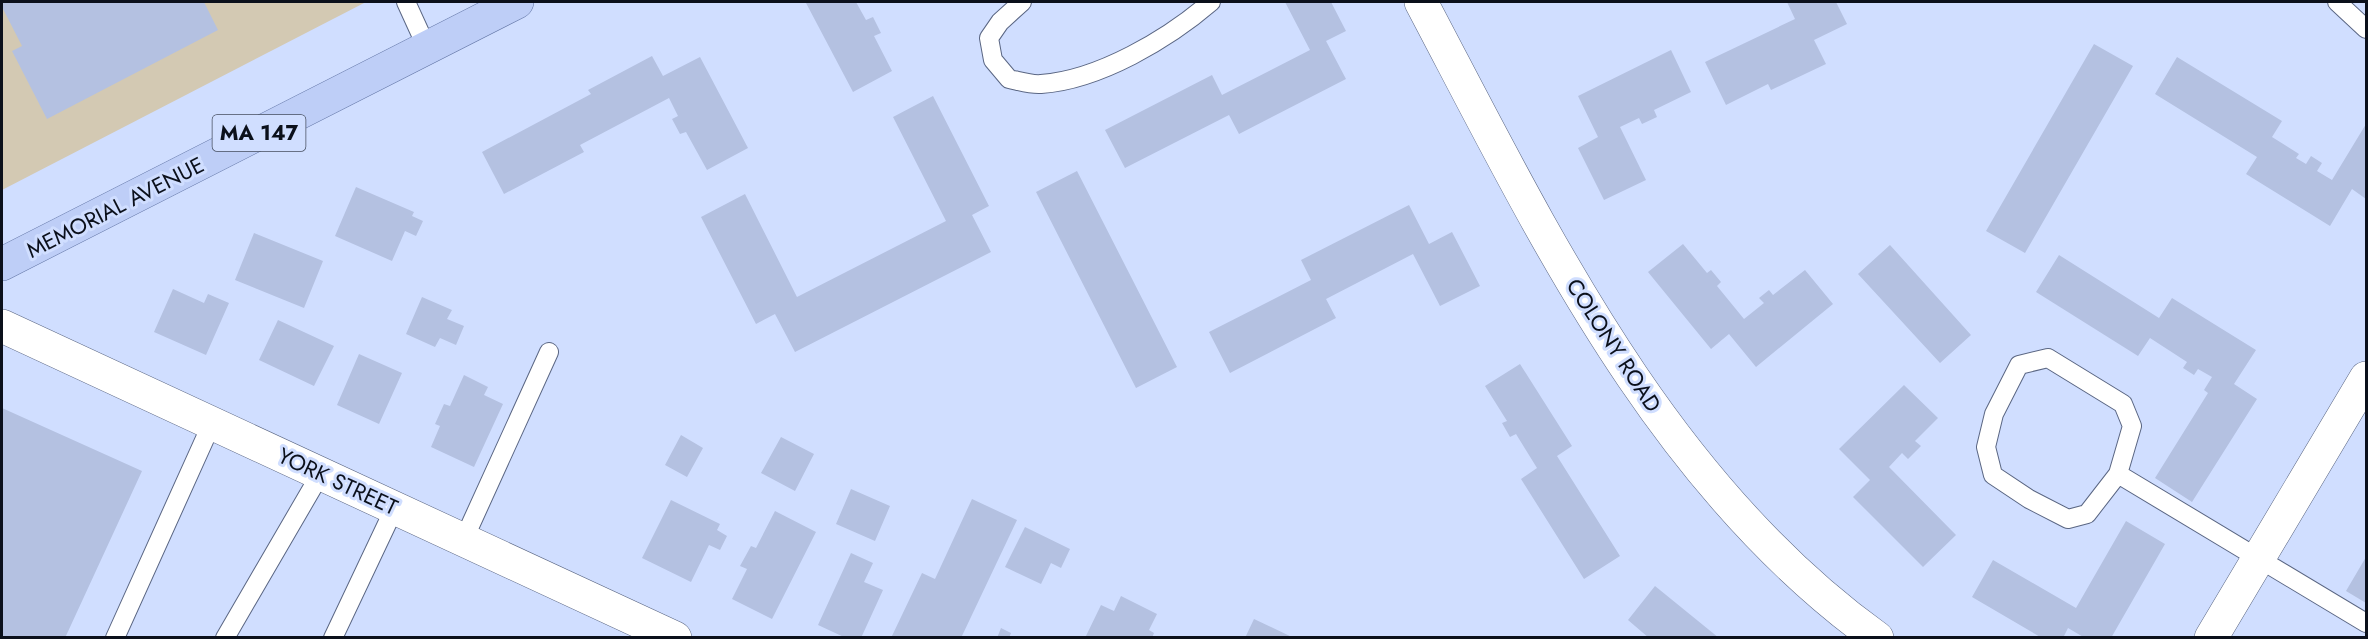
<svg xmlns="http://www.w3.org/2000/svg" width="2368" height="639" viewBox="0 0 2368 639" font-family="Jost,sans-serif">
<rect width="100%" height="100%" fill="#d0deff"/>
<!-- green -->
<path fill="#d3c9b3" d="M 2,2 L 366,2 L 2,190 Z"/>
<!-- building -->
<path fill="#b4c1e1" d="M 2,2 L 204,2 L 218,30 L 47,119 L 12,51 L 22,46 L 2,7 Z
M 809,2 L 856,2 L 866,20 L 873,17 L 881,33 L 874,36 L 892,71 L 853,92 L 806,3 Z
M 1285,2 L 1331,2 L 1346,31 L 1326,41 L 1346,79 L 1239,134 L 1229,115 L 1125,168 L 1105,130 L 1212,75 L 1222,95 L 1310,50 Z
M 1787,2 L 1836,2 L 1847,24 L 1814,40 L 1826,64 L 1771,90 L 1768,84 L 1726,105 L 1705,62 L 1795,19 Z
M 2094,44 L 2133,66 L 2025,253 L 1986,231 Z
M 1671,50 L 1691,92 L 1654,110 L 1657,117 L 1642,124 L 1639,118 L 1620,127 L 1646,180 L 1604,200 L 1578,148 L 1598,137 L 1578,96 Z
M 652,56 L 663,76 L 700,57 L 748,148 L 707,170 L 686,132 L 680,134 L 672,119 L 678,116 L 669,98 L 580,145 L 584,152 L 504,194 L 482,152 L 591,94 L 588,90 Z
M 2177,57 L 2282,121 L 2272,137 L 2299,154 L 2296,158 L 2306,164 L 2311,156 L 2322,163 L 2317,171 L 2332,180 L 2366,124 L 2366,199 L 2352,189 L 2330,226 L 2246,174 L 2257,157 L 2155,94 Z
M 933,96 L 989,206 L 972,215 L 991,252 L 795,352 L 775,314 L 756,324 L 701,217 L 745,194 L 797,297 L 946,221 L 893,117 Z
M 1077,171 L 1177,367 L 1136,388 L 1036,192 Z
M 356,187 L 414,212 L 412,216 L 423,221 L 416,236 L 405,231 L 392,261 L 335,236 Z
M 1409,205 L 1429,244 L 1452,232 L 1480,286 L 1440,306 L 1413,254 L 1326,299 L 1336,318 L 1230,373 L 1209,332 L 1311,280 L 1301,260 Z
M 254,233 L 323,261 L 304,308 L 235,280 Z
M 1683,244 L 1707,273 L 1711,270 L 1721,282 L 1717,286 L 1744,319 L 1764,303 L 1759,298 L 1769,290 L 1773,295 L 1805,270 L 1833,304 L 1756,367 L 1729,334 L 1711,349 L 1648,272 Z
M 1890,245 L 1971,335 L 1940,363 L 1858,274 Z
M 2059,255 L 2159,318 L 2172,298 L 2256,350 L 2234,384 L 2257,399 L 2192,502 L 2155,478 L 2208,393 L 2204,390 L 2212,377 L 2198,369 L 2194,375 L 2183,368 L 2187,362 L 2150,338 L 2138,356 L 2036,292 Z
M 173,289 L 204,303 L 208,294 L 229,303 L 206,355 L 154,332 Z
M 422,297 L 452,310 L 447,319 L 464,326 L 456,345 L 440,338 L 435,347 L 406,334 Z
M 278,320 L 334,346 L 314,386 L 259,360 Z
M 359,354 L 402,373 L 379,424 L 337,405 Z
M 1520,364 L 1572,446 L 1557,456 L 1620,556 L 1584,579 L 1521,479 L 1537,468 L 1516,434 L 1510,437 L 1502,423 L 1507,421 L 1485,386 Z
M 464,375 L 488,387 L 484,395 L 503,404 L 474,467 L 431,447 L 440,426 L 435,424 L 444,404 L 450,406 Z
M 1904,385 L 1938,418 L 1915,441 L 1921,446 L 1908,459 L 1902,453 L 1889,467 L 1956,535 L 1923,567 L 1853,497 L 1870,480 L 1839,449 Z
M 2,408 L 142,471 L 65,638 L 2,638 Z
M 681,435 L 703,448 L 687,477 L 665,465 Z
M 781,437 L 814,454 L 795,491 L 761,473 Z
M 851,489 L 890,506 L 875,541 L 836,524 Z
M 972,499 L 1017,520 L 961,638 L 891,638 L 922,573 L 935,579 Z
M 671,500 L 720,524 L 717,530 L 727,536 L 720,550 L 709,545 L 691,582 L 642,558 Z
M 775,511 L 816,532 L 772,619 L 732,599 L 747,569 L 740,566 L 751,546 L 756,548 Z
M 2126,521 L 2165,544 L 2111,638 L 2085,638 L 2068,628 L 2063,638 L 2042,638 L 1972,597 L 1993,560 L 2076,608 Z
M 1025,527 L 1070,549 L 1061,568 L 1051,563 L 1041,584 L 1005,567 Z
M 851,553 L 873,563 L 864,582 L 883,590 L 861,638 L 846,638 L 818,625 Z
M 2366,557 L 2366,603 L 2346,591 Z
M 1655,586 L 1719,638 L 1649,638 L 1628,620 Z
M 1121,596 L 1157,614 L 1149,630 L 1154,633 L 1152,638 L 1085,638 L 1101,605 L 1114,611 Z
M 1254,619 L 1294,638 L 1245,638 Z
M 1001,628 L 1011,633 L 1009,638 L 997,638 Z"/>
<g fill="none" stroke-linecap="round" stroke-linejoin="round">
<!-- service casing -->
<g stroke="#5a6683" stroke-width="20">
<path id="service" d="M 406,2 L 427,48
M 1022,2 L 1000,22 L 989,38 L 993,60 L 1009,79 C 1019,81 1031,85 1041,84 C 1099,80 1168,39 1211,2
M 2337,2 L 2366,29
M 2048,358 L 2123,404 L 2132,426 L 2118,474 L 2087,514 L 2068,519 L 2029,499 L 1993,475 L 1986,447 L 1994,414 L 2019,365 Z
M 2118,474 L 2366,623
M 464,539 L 549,352
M 115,638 L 212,423
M 225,638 L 321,473
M 333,638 L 395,507"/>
</g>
<!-- minor casing -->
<g stroke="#5a6683" stroke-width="34">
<path id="minor" d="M 1421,2 C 1542,231 1660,482 1877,638
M 2,326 L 675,638
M 2211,638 L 2366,378"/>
</g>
<!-- primary casing -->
<g stroke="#6376a6" stroke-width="34">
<path id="primary" d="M 2,264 L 517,2"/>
</g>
<!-- service -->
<use href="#service" stroke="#fff" stroke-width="18"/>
<!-- minor -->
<use href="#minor" stroke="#fff" stroke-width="33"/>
<!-- primary -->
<use href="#primary" stroke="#becef7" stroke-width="33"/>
</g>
<g text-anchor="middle" stroke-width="6" stroke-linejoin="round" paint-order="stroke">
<!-- shield labels -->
<rect fill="#d0deff" stroke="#464e5f" stroke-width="1.5" x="212.5" y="115" width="93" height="36" rx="4.5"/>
<g font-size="21" font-weight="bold" fill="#0b101b">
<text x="259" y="140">MA 147</text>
</g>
<!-- street labels -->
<g font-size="22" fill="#0b101b" stroke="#d0deff">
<text transform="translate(115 207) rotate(-27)" y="8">MEMORIAL AVENUE</text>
<text transform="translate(1614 345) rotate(57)" y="8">COLONY ROAD</text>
<text transform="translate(338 481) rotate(25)" y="8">YORK STREET</text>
</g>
</g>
<!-- border -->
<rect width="2368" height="639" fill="none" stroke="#0b101b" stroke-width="6"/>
</svg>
